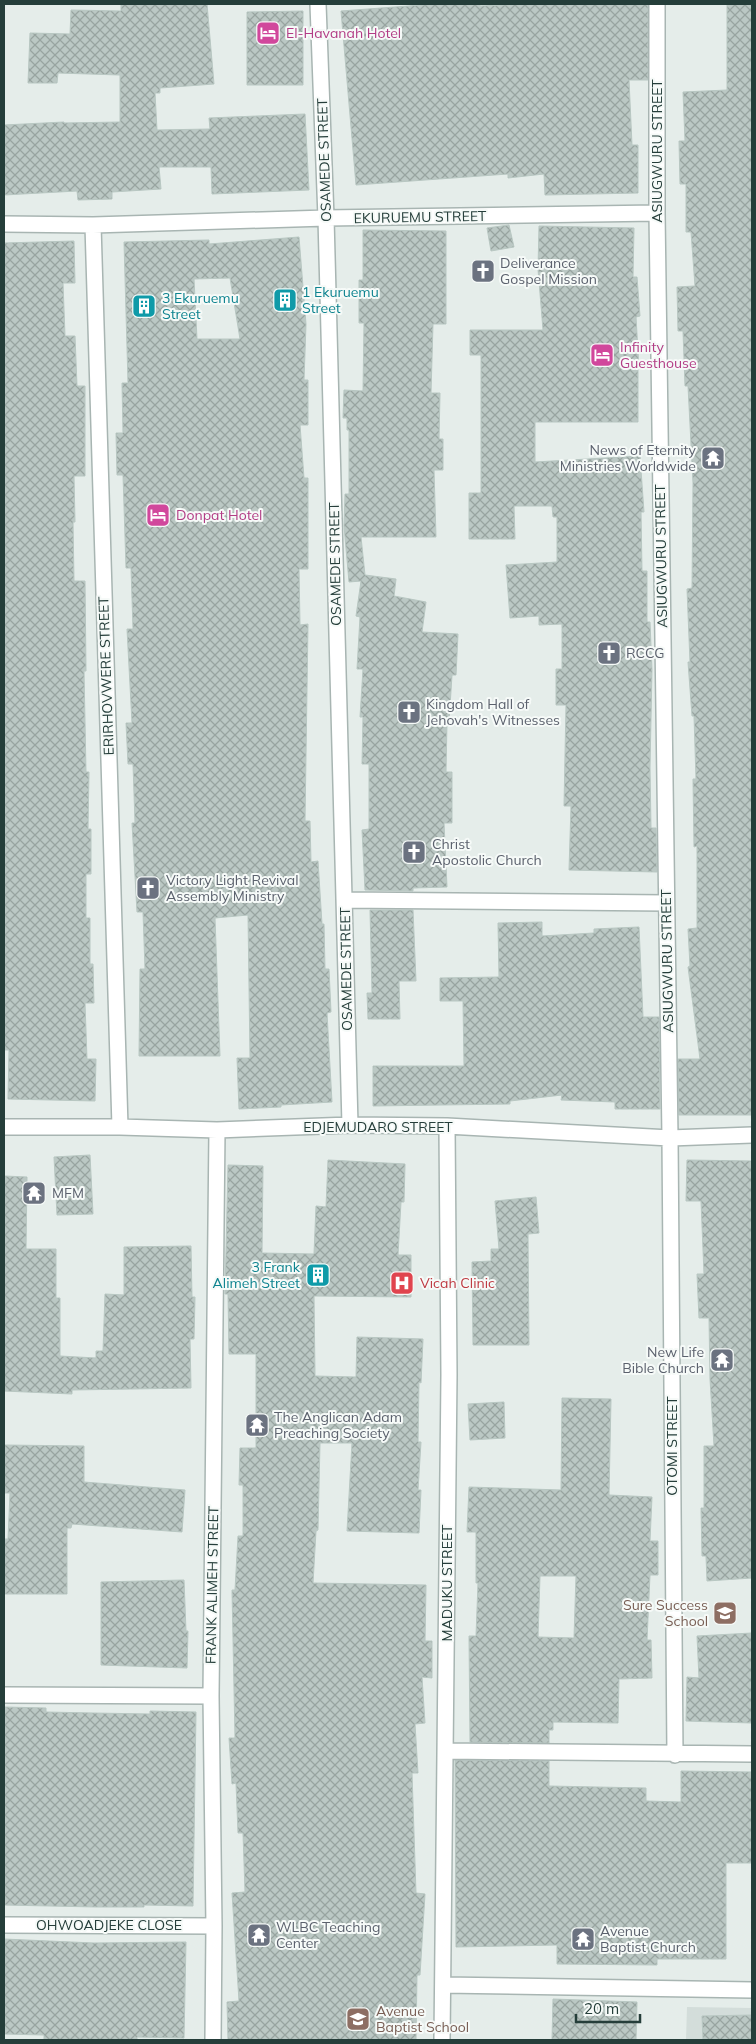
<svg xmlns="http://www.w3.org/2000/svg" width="756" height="2044" viewBox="0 0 756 2044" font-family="Mulish,sans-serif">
<defs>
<pattern id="building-cross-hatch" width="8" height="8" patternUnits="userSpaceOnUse" patternTransform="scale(1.25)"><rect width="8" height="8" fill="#bbc8c4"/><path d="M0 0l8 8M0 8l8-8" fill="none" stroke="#98a4a0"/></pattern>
</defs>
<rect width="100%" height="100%" fill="#e5edea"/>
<!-- built -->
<path fill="#d3ddda" d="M 687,2007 L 752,2008 L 752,2040 L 686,2040 Z"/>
<!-- building -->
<path fill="url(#building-cross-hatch)" stroke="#b8c7c2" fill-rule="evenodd" d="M 121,4 L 207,4 L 214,84 L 160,88 L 160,93 L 155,93 L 157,130 L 210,129 L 209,118 L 305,114 L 309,190 L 212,194 L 211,167 L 159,167 L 161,189 L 112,192 L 112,199 L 78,200 L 77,191 L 4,195 L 4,125 L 64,122 L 64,123 L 120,122 L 120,75 L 58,73 L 57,83 L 28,83 L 30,33 L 70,34 L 71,10 L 121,11 Z
M 435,4 L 480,4 L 480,6 L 523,4 L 648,4 L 648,80 L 629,80 L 632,145 L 638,145 L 638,193 L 545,195 L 544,174 L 508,178 L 508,174 L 356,185 L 341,11 Z
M 727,4 L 752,4 L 752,1115 L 679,1115 L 678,1059 L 700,1059 L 688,967 L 690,966 L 688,929 L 697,928 L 697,846 L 694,847 L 693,779 L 696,779 L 694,716 L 692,716 L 688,662 L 690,662 L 687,589 L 692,588 L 693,483 L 688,386 L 685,386 L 683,331 L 678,331 L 677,287 L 695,286 L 691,232 L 686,232 L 686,184 L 680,184 L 679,141 L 685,141 L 683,92 L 727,90 Z
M 303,11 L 303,85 L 247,85 L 247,12 Z
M 509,225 L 514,247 L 491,251 L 487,228 Z
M 539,226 L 634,228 L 633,277 L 637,277 L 640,316 L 636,317 L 639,369 L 638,369 L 638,422 L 535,422 L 535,462 L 640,456 L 644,512 L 641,512 L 642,571 L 647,571 L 647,622 L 650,622 L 652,670 L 650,768 L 651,828 L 656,828 L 657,872 L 569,870 L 571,806 L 564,806 L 566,705 L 556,705 L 556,669 L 562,669 L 562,624 L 539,625 L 539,616 L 510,618 L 506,565 L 557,562 L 557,517 L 553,517 L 552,506 L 514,506 L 515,539 L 469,539 L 469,493 L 481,493 L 481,355 L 470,355 L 470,330 L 543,330 L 538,269 Z
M 363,230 L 446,231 L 446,324 L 433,324 L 431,393 L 440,393 L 439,439 L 443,439 L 443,470 L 434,470 L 436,537 L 361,537 L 365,575 L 396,579 L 394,596 L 426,602 L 422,632 L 458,634 L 456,675 L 452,675 L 449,722 L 447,722 L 446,772 L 452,772 L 452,823 L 444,823 L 447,887 L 413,888 L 413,891 L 365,890 L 362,830 L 369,829 L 369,764 L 362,764 L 363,717 L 360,717 L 363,669 L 357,669 L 360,617 L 356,616 L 361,581 L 349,582 L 344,526 L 345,494 L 349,494 L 349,430 L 347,430 L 347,418 L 343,418 L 344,390 L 363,391 L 364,323 L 359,323 L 359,280 L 363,280 Z
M 299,237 L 306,324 L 304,380 L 308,380 L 308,425 L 300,425 L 304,478 L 308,478 L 308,569 L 299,569 L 300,625 L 308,624 L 305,821 L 310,821 L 311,862 L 318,861 L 322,924 L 324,924 L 325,969 L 329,969 L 331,1012 L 327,1013 L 332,1102 L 281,1105 L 281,1107 L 239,1109 L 237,1058 L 250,1058 L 248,915 L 215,918 L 220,1056 L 139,1056 L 140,969 L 145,969 L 143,912 L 137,912 L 132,823 L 135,823 L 133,764 L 128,764 L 126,723 L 132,723 L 127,629 L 133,629 L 131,568 L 126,568 L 123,475 L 117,475 L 116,433 L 123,433 L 122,383 L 128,383 L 124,242 L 209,240 L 209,244 ZM 230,278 L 240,339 L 197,339 L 194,279 Z
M 74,241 L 75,283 L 63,283 L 65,336 L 75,336 L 77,386 L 85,386 L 85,476 L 74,476 L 75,522 L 73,522 L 74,581 L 85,581 L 86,671 L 84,671 L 86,772 L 89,772 L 88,829 L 91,829 L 91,874 L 86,874 L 86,918 L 90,918 L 90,964 L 93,964 L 94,1003 L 85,1003 L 87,1059 L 96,1059 L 95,1101 L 8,1099 L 9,1050 L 4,1050 L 4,243 Z
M 370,910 L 413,910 L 416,981 L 399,981 L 400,1019 L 368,1019 L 367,993 L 372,993 Z
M 542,922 L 542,936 L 594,933 L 594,929 L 639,927 L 643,1017 L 659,1017 L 660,1109 L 615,1109 L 615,1102 L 561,1100 L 562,1095 L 510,1101 L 510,1104 L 373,1106 L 373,1066 L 464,1066 L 463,1001 L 440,1001 L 440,978 L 499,977 L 498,923 Z
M 90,1155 L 93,1214 L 57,1215 L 54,1157 Z
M 328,1160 L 405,1164 L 404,1202 L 401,1202 L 398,1255 L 411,1255 L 411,1297 L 314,1296 L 315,1376 L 356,1377 L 357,1337 L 423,1339 L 421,1383 L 419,1382 L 418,1442 L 421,1442 L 418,1490 L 421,1490 L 419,1533 L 347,1531 L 352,1443 L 320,1443 L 318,1530 L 316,1531 L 313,1583 L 426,1585 L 425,1641 L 432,1641 L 432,1678 L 422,1677 L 425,1723 L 415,1724 L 418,1773 L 412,1773 L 416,1893 L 425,1894 L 420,1975 L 417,1975 L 416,2040 L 228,2040 L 227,2002 L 239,2001 L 232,1893 L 245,1892 L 243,1833 L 238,1833 L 236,1783 L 232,1784 L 229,1738 L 235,1738 L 232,1590 L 235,1590 L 238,1536 L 243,1536 L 243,1485 L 239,1485 L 240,1448 L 256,1448 L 256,1354 L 229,1354 L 228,1294 L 225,1294 L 228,1165 L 263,1166 L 262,1253 L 314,1254 L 316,1206 L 326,1207 Z
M 687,1160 L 752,1161 L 752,1578 L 707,1581 L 706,1556 L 702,1556 L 701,1508 L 704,1508 L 704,1446 L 714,1446 L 710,1379 L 709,1318 L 699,1318 L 697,1274 L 704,1274 L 701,1201 L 686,1201 Z
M 4,1176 L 27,1177 L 26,1249 L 56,1249 L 56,1298 L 60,1298 L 60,1356 L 96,1358 L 96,1351 L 103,1351 L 105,1294 L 124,1295 L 124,1247 L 191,1246 L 192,1297 L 195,1297 L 194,1339 L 190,1339 L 191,1388 L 72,1390 L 72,1394 L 4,1391 Z
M 536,1197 L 539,1233 L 528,1234 L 529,1345 L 473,1345 L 472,1262 L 491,1261 L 491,1249 L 499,1249 L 495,1201 Z
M 562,1398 L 611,1399 L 609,1495 L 652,1497 L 650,1541 L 658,1541 L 658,1575 L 650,1575 L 647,1640 L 651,1640 L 652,1678 L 619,1679 L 618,1723 L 553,1722 L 553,1730 L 549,1730 L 549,1743 L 470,1742 L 469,1636 L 476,1636 L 478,1583 L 476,1583 L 476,1532 L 467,1532 L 469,1487 L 561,1490 ZM 540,1576 L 576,1576 L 574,1638 L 538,1637 Z
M 504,1402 L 505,1438 L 470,1440 L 468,1404 Z
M 4,1445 L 84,1446 L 84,1482 L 185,1490 L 182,1532 L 72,1524 L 71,1528 L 67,1528 L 67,1594 L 4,1594 L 4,1539 L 8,1539 L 10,1493 L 4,1493 Z
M 184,1580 L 186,1631 L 188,1631 L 187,1668 L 101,1665 L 101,1582 Z
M 752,1633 L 752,1723 L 686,1721 L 687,1677 L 699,1678 L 697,1636 Z
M 4,1707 L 46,1708 L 46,1712 L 93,1713 L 150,1714 L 150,1711 L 196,1712 L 193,1906 L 144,1905 L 144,1907 L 96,1907 L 4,1905 Z
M 455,1760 L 549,1761 L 549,1786 L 646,1788 L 646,1801 L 681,1802 L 681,1771 L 752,1772 L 752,1863 L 726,1863 L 726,1959 L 657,1959 L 657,1965 L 557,1964 L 557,1945 L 456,1947 Z
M 4,1939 L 94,1943 L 186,1942 L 184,2038 L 137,2037 L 137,2040 L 44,2040 L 44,2035 L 4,2034 Z
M 553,1999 L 637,2002 L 636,2040 L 552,2040 Z
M 752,2015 L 752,2040 L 703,2040 L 702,2016 Z"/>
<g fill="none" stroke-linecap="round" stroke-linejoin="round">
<!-- minor casing -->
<g stroke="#a8b5b2" stroke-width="18">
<path id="minor" d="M 318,4 L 326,218 L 350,1125
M 657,4 L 657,213 L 670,1138 L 675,1755
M 4,224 L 93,225 L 326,218 L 657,213
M 93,225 L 120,1127
M 344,900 L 666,903
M 4,1127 L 120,1127 L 217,1130 L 350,1125 L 447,1126 L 670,1138 L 752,1135
M 4,1695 L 211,1696
M 446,1751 L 752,1754
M 4,1925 L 214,1926
M 443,1985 L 752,1990
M 213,2040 L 214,1926 L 211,1696 L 217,1130
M 442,2040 L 449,1375 L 447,1126"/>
</g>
<!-- minor -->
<use href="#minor" stroke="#fff" stroke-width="15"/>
</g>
<!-- icons -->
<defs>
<g id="hotel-square" transform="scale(1.25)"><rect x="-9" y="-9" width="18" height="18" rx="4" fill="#d1479c" stroke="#f6faf8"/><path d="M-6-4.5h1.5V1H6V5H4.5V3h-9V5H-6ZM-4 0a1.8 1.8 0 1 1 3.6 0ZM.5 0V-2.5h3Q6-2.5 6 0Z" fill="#fff"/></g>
<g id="church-square" transform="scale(1.25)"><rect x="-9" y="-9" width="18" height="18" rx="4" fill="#6b7280" stroke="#f6faf8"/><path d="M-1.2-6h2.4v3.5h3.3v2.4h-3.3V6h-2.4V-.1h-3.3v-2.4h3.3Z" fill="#fff"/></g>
<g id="building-square" transform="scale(1.25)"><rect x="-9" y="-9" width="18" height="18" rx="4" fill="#0f9aa8" stroke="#f6faf8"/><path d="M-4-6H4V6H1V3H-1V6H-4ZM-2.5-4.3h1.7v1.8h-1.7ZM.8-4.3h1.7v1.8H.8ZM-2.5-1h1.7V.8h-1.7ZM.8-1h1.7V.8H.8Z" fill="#fff"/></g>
<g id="temple-square" transform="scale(1.25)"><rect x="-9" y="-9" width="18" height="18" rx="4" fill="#6b7280" stroke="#f6faf8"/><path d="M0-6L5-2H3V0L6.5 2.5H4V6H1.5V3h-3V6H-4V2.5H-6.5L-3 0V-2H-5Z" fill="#fff"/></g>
<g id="hospital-square" transform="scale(1.25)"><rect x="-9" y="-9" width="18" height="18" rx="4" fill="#e0444e" stroke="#f6faf8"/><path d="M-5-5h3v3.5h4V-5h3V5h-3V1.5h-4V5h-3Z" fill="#fff"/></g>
<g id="school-square" transform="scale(1.25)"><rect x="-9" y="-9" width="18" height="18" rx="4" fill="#8d6e63" stroke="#f6faf8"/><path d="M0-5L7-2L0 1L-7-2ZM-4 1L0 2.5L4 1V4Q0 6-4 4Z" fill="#fff"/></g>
</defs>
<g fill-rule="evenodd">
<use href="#hotel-square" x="268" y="33"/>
<use href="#church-square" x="483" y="271"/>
<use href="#building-square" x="285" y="300"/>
<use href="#building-square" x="144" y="306"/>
<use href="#hotel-square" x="602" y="355"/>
<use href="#temple-square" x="713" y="458"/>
<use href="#hotel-square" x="158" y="515"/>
<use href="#church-square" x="609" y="653"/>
<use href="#church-square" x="409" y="712"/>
<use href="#church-square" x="414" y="852"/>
<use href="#church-square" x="148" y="888"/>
<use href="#temple-square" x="34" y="1193"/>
<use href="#building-square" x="318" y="1275"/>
<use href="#hospital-square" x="402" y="1283"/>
<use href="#temple-square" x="722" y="1360"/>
<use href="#temple-square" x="257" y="1425"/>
<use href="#school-square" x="725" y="1613"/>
<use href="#temple-square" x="259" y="1935"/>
<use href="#temple-square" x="583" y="1939"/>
<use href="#school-square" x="358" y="2019"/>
</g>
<g text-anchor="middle" stroke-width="4" stroke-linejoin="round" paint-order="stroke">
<!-- hotel labels -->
<g font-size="14" fill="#b23c85" stroke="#f6faf8" text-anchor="start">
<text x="286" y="38">El-Havanah Hotel</text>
<text x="620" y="352">Infinity<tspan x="620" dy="16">Guesthouse</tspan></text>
<text x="176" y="520">Donpat Hotel</text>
</g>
<!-- street labels -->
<g font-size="14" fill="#253e3a" stroke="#f6faf8">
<text transform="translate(657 151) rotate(-90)" y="5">ASIUGWURU STREET</text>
<text transform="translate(324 160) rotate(-92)" y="5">OSAMEDE STREET</text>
<text transform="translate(420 217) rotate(-1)" y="5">EKURUEMU STREET</text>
<text transform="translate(661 556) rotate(-91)" y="5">ASIUGWURU STREET</text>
<text transform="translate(335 564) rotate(-91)" y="5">OSAMEDE STREET</text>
<text transform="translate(106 676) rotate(-92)" y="5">ERIRHOVWERE STREET</text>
<text transform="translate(667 961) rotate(-91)" y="5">ASIUGWURU STREET</text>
<text transform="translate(346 969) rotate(-91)" y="5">OSAMEDE STREET</text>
<text x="378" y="1132">EDJEMUDARO STREET</text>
<text transform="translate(672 1446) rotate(-90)" y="5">OTOMI STREET</text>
<text transform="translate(447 1583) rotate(-90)" y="5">MADUKU STREET</text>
<text transform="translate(212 1585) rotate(-89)" y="5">FRANK ALIMEH STREET</text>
<text x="109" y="1930">OHWOADJEKE CLOSE</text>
</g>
<!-- worship labels -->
<g font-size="14" fill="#5b616d" stroke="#f6faf8" text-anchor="start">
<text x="500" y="268">Deliverance<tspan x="500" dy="16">Gospel Mission</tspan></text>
<text x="696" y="455" text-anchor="end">News of Eternity<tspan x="696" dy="16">Ministries Worldwide</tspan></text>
<text x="626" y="658">RCCG</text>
<text x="426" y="709">Kingdom Hall of<tspan x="426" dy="16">Jehovah's Witnesses</tspan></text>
<text x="432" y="849">Christ<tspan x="432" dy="16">Apostolic Church</tspan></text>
<text x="166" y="885">Victory Light Revival<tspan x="166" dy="16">Assembly Ministry</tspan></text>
<text x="52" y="1198">MFM</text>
<text x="704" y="1357" text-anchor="end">New Life<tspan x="704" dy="16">Bible Church</tspan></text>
<text x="274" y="1422">The Anglican Adam<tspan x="274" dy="16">Preaching Society</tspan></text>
<text x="276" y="1932">WLBC Teaching<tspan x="276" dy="16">Center</tspan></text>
<text x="600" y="1936">Avenue<tspan x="600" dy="16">Baptist Church</tspan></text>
</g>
<!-- culture labels -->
<g font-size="14" fill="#0d838f" stroke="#f6faf8" text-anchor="start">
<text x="302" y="297">1 Ekuruemu<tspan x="302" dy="16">Street</tspan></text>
<text x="162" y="303">3 Ekuruemu<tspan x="162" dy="16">Street</tspan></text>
<text x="300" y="1272" text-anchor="end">3 Frank<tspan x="300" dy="16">Alimeh Street</tspan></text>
</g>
<!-- health labels -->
<g font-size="14" fill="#be3a42" stroke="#f6faf8" text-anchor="start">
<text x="420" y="1288">Vicah Clinic</text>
</g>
<!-- education labels -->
<g font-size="14" fill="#785e54" stroke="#f6faf8" text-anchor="end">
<text x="708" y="1610">Sure Success<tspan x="708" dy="16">School</tspan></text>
<text x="376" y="2016" text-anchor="start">Avenue<tspan x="376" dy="16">Baptist School</tspan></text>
</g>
</g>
<!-- border -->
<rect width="756" height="2044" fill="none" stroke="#253e3a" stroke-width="10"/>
<!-- scale -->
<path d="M576 2014v8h64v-8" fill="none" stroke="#253e3a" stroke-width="2.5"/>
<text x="584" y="2014" font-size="15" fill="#253e3a" stroke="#f6faf8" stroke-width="4" paint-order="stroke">20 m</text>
</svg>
